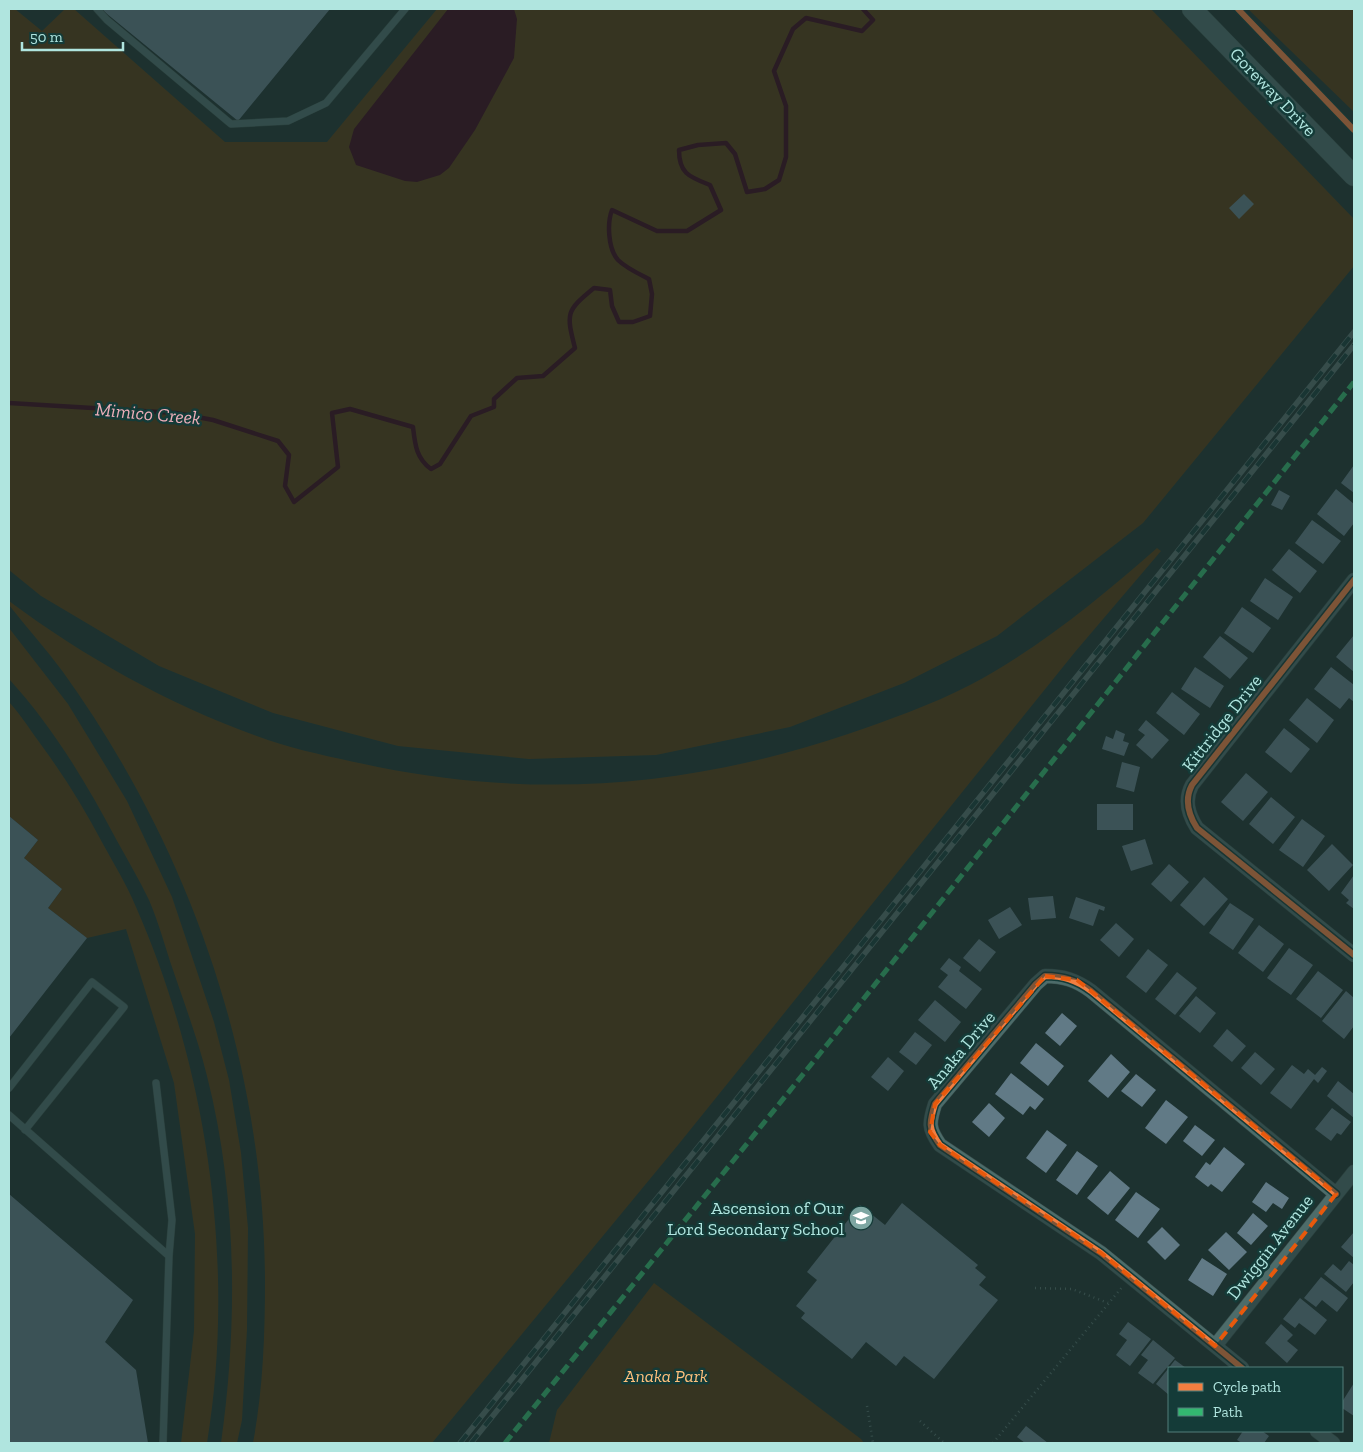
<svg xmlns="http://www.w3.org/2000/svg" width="1363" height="1452" viewBox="0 0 1363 1452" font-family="'Zilla Slab',serif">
<rect width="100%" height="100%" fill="#1d3230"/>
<!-- green -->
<path fill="#553911" d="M 9,9 L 15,9 L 42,31 L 65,9 L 74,9 L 225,142 L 327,142 L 437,9 L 1151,9 L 1354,219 L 1354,266 L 1143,523 L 997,636 L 904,683 L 790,727 L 656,755 L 529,759 L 398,746 L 273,713 L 159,666 L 41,596 L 9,570 Z
M 1248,9 L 1354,9 L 1354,112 Z
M 1157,548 L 1161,551 L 1075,652 L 678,1145 L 432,1443 L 253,1443 C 263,1390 265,1335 265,1281 C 264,1062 191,850 63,672 C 46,649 27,628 9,605 L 9,601 C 87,659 175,708 268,740 C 304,752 341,759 378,767 C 540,799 691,787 848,734 C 889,720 931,705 970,685 C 1038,649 1099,599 1157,548 Z
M 9,628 L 68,704 L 127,801 L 172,897 L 214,1022 L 229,1080 L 241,1153 L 248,1228 L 247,1329 L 242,1420 L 237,1443 L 221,1443 C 238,1323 237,1194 207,1076 C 198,1040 185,1005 173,970 C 165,947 159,923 149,900 C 139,879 127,859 116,839 C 86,782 52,726 9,679 Z
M 9,702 C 21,715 31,731 42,746 C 66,779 84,808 103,844 C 114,864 127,885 136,907 C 208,1071 236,1266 207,1443 L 181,1443 L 194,1331 L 195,1234 L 174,1083 L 126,929 L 87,938 L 48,908 L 62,889 L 24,858 L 38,840 L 9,816 Z
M 654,1283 L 861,1439 L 864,1443 L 549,1443 L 557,1410 Z"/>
<!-- water -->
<path fill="#3a0417" d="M 448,9 L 514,9 L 517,19 L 514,58 L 475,130 L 449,168 L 440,175 L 417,182 L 405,181 L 356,165 L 349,147 L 354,129 Z"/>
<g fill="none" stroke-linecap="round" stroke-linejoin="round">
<!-- stream -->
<path stroke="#3a0417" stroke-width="4.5" d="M 9,403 L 176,413 L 213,420 L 278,441 L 289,455 L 285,486 L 294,502 L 338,467 L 332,413 L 350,409 L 413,427 C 415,444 416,458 431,469 L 440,464 L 471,416 L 494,407 L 494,399 L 517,378 L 543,376 L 575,348 C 566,313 566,311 594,288 L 610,290 L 612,306 L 619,322 L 633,322 L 650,316 L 652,294 L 649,279 C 639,274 626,268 618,260 C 608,249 607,223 612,210 L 657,231 L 687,231 L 721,210 L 710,185 C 690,177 679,174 679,150 L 698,145 L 726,143 L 735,154 L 747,192 L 765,189 L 779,180 L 786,157 L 786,106 L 774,71 L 793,29 L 806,18 L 862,31 L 873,20 L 863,9"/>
</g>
<!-- building -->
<path fill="#617a86" d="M 101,9 L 330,9 L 238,121 Z
M 1244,194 L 1254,204 L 1239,219 L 1229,208 Z
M 1354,465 L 1354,493 L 1341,483 Z
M 1336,489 L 1354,504 L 1354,523 L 1344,536 L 1317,514 Z
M 1279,490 L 1290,496 L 1282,510 L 1271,505 Z
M 1312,520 L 1341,541 L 1323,564 L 1295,543 Z
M 1289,549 L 1317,571 L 1300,593 L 1272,570 Z
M 1265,578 L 1293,597 L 1278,620 L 1250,601 Z
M 1242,607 L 1271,628 L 1253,653 L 1224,633 Z
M 1354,635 L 1354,672 L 1336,657 Z
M 1220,636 L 1248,658 L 1230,679 L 1203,657 Z
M 1195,667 L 1224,686 L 1210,708 L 1181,689 Z
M 1331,667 L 1354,685 L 1354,702 L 1349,698 L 1340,709 L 1314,689 Z
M 1172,692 L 1200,714 L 1184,735 L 1156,713 Z
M 1307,698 L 1334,720 L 1317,743 L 1289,720 Z
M 1146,720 L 1169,740 L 1152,759 L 1136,745 L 1145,735 L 1138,730 Z
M 1284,728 L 1310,749 L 1291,773 L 1265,752 Z
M 1116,730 L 1125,734 L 1123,741 L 1129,743 L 1124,756 L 1102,749 L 1106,736 L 1113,739 Z
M 1122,762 L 1140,767 L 1134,792 L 1116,787 Z
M 1246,773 L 1268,792 L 1243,821 L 1221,802 Z
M 1271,797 L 1295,817 L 1273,844 L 1249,824 Z
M 1097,804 L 1133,804 L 1133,830 L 1097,830 Z
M 9,816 L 38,840 L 24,858 L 62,889 L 48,908 L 87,938 L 9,1038 Z
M 1302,819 L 1325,836 L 1303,867 L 1279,850 Z
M 1145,839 L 1153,864 L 1131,871 L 1122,846 Z
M 1332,844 L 1353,865 L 1329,891 L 1307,870 Z
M 1169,864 L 1189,882 L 1171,902 L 1151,884 Z
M 1354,875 L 1354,909 L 1346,903 L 1349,900 L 1341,893 Z
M 1204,877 L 1228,899 L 1204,926 L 1180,905 Z
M 1053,896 L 1056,918 L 1031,920 L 1028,898 Z
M 1076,897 L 1105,907 L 1104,911 L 1099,909 L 1093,926 L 1069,918 Z
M 1230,903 L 1254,919 L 1233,950 L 1209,933 Z
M 1010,907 L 1022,925 L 999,939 L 988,920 Z
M 1116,923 L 1134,939 L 1119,957 L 1100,940 Z
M 1259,925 L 1284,944 L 1263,972 L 1238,953 Z
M 979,939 L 996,952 L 980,972 L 963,958 Z
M 1289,948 L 1313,965 L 1291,995 L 1267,978 Z
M 1148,949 L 1168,965 L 1146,993 L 1126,977 Z
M 949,958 L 961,967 L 959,971 L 982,989 L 966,1009 L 938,987 L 948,975 L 940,969 Z
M 1318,971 L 1343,990 L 1321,1018 L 1296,999 Z
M 1177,972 L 1197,988 L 1175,1015 L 1155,999 Z
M 1346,991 L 1354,998 L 1354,1026 L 1344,1039 L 1322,1021 Z
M 1196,996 L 1216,1013 L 1200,1033 L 1179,1016 Z
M 935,1000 L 961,1022 L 945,1042 L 918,1020 Z
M 1062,1013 L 1077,1026 L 1060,1046 L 1045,1033 Z
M 1227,1029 L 1246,1046 L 1232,1062 L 1213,1046 Z
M 915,1032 L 932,1045 L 916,1065 L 899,1052 Z
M 1036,1043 L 1064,1066 L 1048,1086 L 1020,1063 Z
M 1255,1052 L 1275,1069 L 1261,1085 L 1241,1068 Z
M 1111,1054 L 1130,1072 L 1108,1098 L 1088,1081 Z
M 888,1057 L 904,1071 L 888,1091 L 871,1077 Z
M 1292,1065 L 1304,1074 L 1308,1069 L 1315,1075 L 1322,1067 L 1327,1071 L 1318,1083 L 1314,1079 L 1291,1109 L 1270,1093 Z
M 1011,1073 L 1044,1099 L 1035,1110 L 1030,1106 L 1023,1115 L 995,1094 Z
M 1136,1074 L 1156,1090 L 1142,1107 L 1121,1091 Z
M 1338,1081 L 1354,1094 L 1354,1118 L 1327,1096 Z
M 1166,1100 L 1188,1117 L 1166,1144 L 1145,1128 Z
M 989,1103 L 1005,1118 L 989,1137 L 972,1122 Z
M 1332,1108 L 1351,1122 L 1341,1135 L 1337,1133 L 1331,1141 L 1315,1129 Z
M 1195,1125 L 1215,1140 L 1202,1156 L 1183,1141 Z
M 1047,1130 L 1067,1145 L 1046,1173 L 1026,1158 Z
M 1224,1147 L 1245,1164 L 1222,1192 L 1211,1184 L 1208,1187 L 1195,1177 L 1206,1162 L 1210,1165 Z
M 1077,1151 L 1098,1166 L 1077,1195 L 1056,1180 Z
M 1110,1171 L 1130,1188 L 1108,1215 L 1087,1198 Z
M 1266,1182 L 1289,1198 L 1282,1209 L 1273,1203 L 1266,1212 L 1252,1202 Z
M 1136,1192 L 1160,1209 L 1138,1238 L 1115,1220 Z
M 9,1194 L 133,1300 L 105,1342 L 136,1370 L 148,1443 L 9,1443 Z
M 902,1203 L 978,1265 L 975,1268 L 986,1277 L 979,1285 L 998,1300 L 934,1379 L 904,1356 L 896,1366 L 866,1342 L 852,1359 L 801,1318 L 805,1313 L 796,1306 L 817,1280 L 807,1272 L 860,1205 L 885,1225 Z
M 1253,1213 L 1268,1226 L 1251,1245 L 1237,1233 Z
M 1162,1227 L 1180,1245 L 1165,1260 L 1147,1242 Z
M 1226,1232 L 1247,1252 L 1229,1270 L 1208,1250 Z
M 1354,1232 L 1354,1258 L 1341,1247 Z
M 1202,1258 L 1227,1274 L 1213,1296 L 1188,1280 Z
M 1349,1261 L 1354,1265 L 1354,1282 L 1346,1292 L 1324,1274 L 1333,1264 L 1341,1271 Z
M 1321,1277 L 1348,1298 L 1337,1312 L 1322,1300 L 1316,1307 L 1304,1298 Z
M 1300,1298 L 1327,1320 L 1315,1335 L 1299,1323 L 1295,1328 L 1283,1319 Z
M 1128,1322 L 1151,1339 L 1130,1366 L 1116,1355 L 1127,1340 L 1119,1334 Z
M 1281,1324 L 1293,1335 L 1287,1341 L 1298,1350 L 1287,1363 L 1265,1343 Z
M 1153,1340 L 1175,1358 L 1153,1384 L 1138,1373 L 1148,1360 L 1141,1355 Z
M 1175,1360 L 1186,1368 L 1169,1368 L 1169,1395 L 1156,1384 Z
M 1354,1383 L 1354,1416 L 1342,1408 L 1342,1402 Z
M 1026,1426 L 1048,1443 L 1025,1443 L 1017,1437 Z
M 1243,1431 L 1262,1431 L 1269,1436 L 1264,1443 L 1242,1443 L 1237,1440 Z"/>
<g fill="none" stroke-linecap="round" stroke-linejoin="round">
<!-- lane casing -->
<g stroke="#394f4c" stroke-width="8">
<path id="lane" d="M 97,9 L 107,20 L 231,124 L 288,121 L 326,103 L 405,9
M 156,1083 L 172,1220 L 169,1256
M 9,1088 L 92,982 L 124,1007 L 25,1130
M 9,1115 L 169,1256 L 163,1443"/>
</g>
<!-- street casing -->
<g stroke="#394f4c" stroke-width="15">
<path id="street" d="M 1354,580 L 1192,785 C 1184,800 1188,814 1197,828 L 1354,955
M 1215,1346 L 1354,1172
M 1242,1368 L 1101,1253 L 940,1145 C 928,1128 929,1123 935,1104 L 1036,984 L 1045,976 C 1063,976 1076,980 1091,991 L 1336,1194
M 1317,1431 L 1333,1443"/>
</g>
<!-- secondary casing -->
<g stroke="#394f4c" stroke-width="21">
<path id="secondary" d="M 1192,9 L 1354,176"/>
</g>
<!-- path -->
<path stroke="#556f6c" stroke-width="2.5" stroke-dasharray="1 4" stroke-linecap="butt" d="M 1035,1288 L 1072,1289 L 1108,1303
M 867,1406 L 873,1443
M 920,1421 L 944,1443
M 993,1443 L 1123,1286"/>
<!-- lane -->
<use href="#lane" stroke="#4d6c6a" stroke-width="7"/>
<!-- street -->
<use href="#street" stroke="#4d6c6a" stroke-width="14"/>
<!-- secondary -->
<use href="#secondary" stroke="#4d6c6a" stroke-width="20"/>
<!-- rail casing -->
<g stroke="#546e6c" stroke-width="5.5">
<path id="rail" d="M 460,1443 L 1354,332
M 471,1443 L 1354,345"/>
</g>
<!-- rail -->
<use href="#rail" stroke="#143b38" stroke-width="4" stroke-dasharray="11" stroke-linecap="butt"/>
<!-- quiet -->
<path stroke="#33b770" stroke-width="5" stroke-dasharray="10 5" stroke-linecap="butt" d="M 505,1443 L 830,1041 L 1354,382"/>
<!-- cycleway casing -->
<g stroke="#143b38" stroke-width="9">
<path id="cycleway" d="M 1238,9 L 1354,130
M 1354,580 L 1192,785 C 1184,800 1188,814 1197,828 L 1354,955
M 1242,1368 L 1101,1253 L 940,1145 C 928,1128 929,1123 935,1104 L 1036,984 L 1045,976 C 1063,976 1076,980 1091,991 L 1336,1194"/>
</g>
<!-- cycleway -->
<use href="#cycleway" stroke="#f27e40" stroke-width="6"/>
</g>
<!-- marked area -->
<path d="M0 0H1363V1452H0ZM 1045,976 L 1077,980 L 1091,991 L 1336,1194 L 1215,1346 L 1101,1253 L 940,1145 L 930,1132 L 935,1104 Z" fill="#1d3230" fill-opacity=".55" fill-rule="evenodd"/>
<path fill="none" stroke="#e8590c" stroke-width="4" stroke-dasharray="10 6" stroke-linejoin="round" d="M 1045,976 L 1077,980 L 1091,991 L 1336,1194 L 1215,1346 L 1101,1253 L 940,1145 L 930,1132 L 935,1104 Z"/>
<!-- icons -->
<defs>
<g id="school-disc" transform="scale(1.25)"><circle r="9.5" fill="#7da6a2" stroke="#143b38"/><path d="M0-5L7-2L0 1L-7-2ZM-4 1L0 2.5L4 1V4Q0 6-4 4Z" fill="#fff"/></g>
</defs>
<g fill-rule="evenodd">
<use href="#school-disc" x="861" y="1218"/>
</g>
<g text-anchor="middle" stroke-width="5" stroke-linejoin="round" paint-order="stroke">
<!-- street labels -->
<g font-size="18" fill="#b0e5df" stroke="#143b38">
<text transform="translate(1273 92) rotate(46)" y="6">Goreway Drive</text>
<text transform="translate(1222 723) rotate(-52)" y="6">Kittridge Drive</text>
<text transform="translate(961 1050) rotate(-50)" y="6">Anaka Drive</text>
<text transform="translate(1270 1247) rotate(-52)" y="6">Dwiggin Avenue</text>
</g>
<!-- poi labels -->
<g font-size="18" fill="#b0e5df" stroke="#143b38" text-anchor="end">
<text x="844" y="1214">Ascension of Our<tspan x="844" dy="21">Lord Secondary School</tspan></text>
</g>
<!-- park labels -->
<g font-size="18" font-style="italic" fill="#ffc07c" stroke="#143b38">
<text x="666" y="1382">Anaka Park</text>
</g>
<!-- water labels -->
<g font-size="19" font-style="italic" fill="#edaeb9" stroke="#143b38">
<text transform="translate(148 413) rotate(5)" y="7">Mimico Creek</text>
</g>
</g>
<!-- border -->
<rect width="1363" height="1452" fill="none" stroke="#b0e5df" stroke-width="20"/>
<!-- legend -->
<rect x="1168" y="1367" width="175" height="65" fill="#143b38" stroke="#527f7b"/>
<rect x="1178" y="1383" width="25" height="8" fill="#f27e40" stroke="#527f7b"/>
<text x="1213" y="1392" font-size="15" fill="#b0e5df">Cycle path</text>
<rect x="1178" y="1408" width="25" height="8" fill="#33b770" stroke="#527f7b"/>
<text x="1213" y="1417" font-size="15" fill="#b0e5df">Path</text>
<!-- scale -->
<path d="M22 42v8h101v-8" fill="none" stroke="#b0e5df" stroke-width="2.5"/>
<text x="30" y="42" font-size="15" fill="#b0e5df" stroke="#143b38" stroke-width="4" paint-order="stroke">50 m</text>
</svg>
